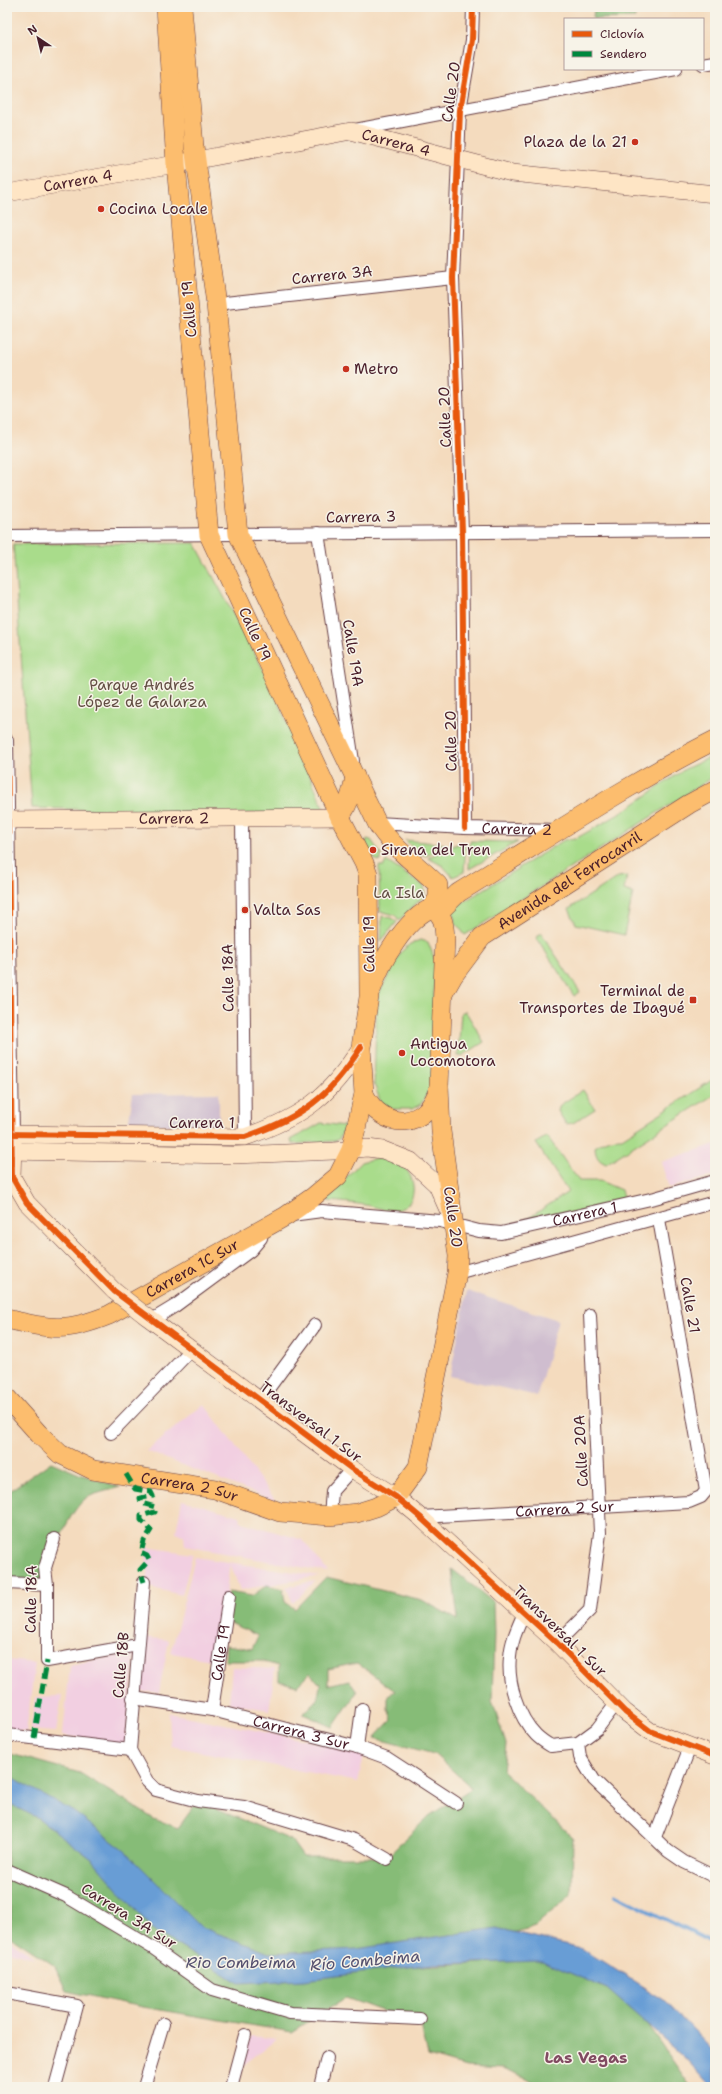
<svg xmlns="http://www.w3.org/2000/svg" width="722" height="2094" viewBox="0 0 722 2094" font-family="'Shantell Sans',sans-serif">
<rect width="100%" height="100%" fill="#f7f3e8"/>
<filter id="ink" filterUnits="userSpaceOnUse"><feTurbulence type="fractalNoise" baseFrequency=".025" numOctaves="2"/><feDisplacementMap in="SourceGraphic" scale="8" xChannelSelector="R" yChannelSelector="G"/><feConvolveMatrix kernelMatrix="1 2 1 2 8 2 1 2 1" color-interpolation-filters="sRGB"/></filter>
<filter id="wash" filterUnits="userSpaceOnUse"><feTurbulence type="fractalNoise" baseFrequency=".012" numOctaves="4" result="noise"/><feDisplacementMap in="SourceGraphic" scale="16" xChannelSelector="R" yChannelSelector="G"/><feGaussianBlur stdDeviation="0.9" result="paint"/><feColorMatrix in="noise" values="0 0 0 0 0 0 0 0 0 0 0 0 0 0 0 0 0 1.4 0 .05"/><feComposite in="paint" operator="in"/></filter>
<g filter="url(#wash)">
<rect width="100%" height="100%" fill="#f4dbbe"/>
<!-- built -->
<path fill="#f2cfe1" d="M 715,1144 L 715,1175 L 669,1188 L 661,1162 Z
M 204,1404 L 276,1501 L 146,1451 Z
M 182,1500 L 240,1516 L 241,1522 L 303,1540 L 328,1572 L 185,1546 L 184,1536 L 176,1532 Z
M 146,1547 L 193,1554 L 182,1595 L 148,1587 Z
M 195,1557 L 319,1576 L 240,1590 L 230,1563 L 217,1661 L 171,1653 Z
M 315,1581 L 293,1603 L 286,1587 Z
M 141,1637 L 169,1640 L 159,1692 L 141,1692 Z
M 135,1652 L 125,1747 L 63,1735 L 70,1665 Z
M 7,1660 L 35,1663 L 26,1732 L 7,1729 Z
M 232,1667 L 275,1669 L 269,1710 L 229,1703 Z
M 62,1696 L 56,1732 L 31,1730 L 35,1697 Z
M 169,1713 L 365,1752 L 358,1782 L 171,1746 Z
M 7,1938 L 35,1958 L 7,1951 Z
M 250,2036 L 278,2039 L 243,2065 Z"/>
<!-- industrial -->
<path fill="#cfbdcf" d="M 219,1093 L 219,1125 L 128,1126 L 133,1094 Z
M 467,1291 L 558,1320 L 537,1396 L 450,1376 Z"/>
<!-- green -->
<path fill="#a9dc8b" stroke="#7a7e5b" d="M 195,543 L 268,678 L 324,809 L 247,814 L 32,808 L 13,544 Z
M 715,755 L 715,776 L 465,935 L 455,922 L 452,909 L 564,840 L 575,839 L 621,813 L 685,769 Z
M 367,839 L 371,840 L 381,854 L 381,861 L 376,860 L 365,845 Z
M 405,840 L 445,844 L 426,856 L 416,851 Z
M 470,841 L 518,842 L 469,869 Z
M 463,842 L 466,845 L 464,872 L 453,877 L 443,866 L 428,858 L 446,848 Z
M 386,861 L 424,886 L 425,895 L 399,920 L 395,915 L 380,911 L 379,866 L 384,866 Z
M 627,876 L 624,890 L 633,893 L 624,935 L 576,924 L 569,909 L 618,877 Z
M 382,916 L 391,918 L 397,922 L 381,941 Z
M 541,933 L 580,992 L 574,996 L 536,937 Z
M 420,940 L 428,942 L 435,960 L 431,1087 L 421,1104 L 412,1109 L 391,1109 L 381,1103 L 374,1084 L 377,997 L 401,952 L 410,944 Z
M 461,1012 L 466,1012 L 484,1042 L 462,1056 L 458,1056 Z
M 715,1078 L 715,1094 L 606,1164 C 597,1160 596,1156 595,1147 C 603,1140 611,1138 622,1138 Z
M 583,1090 L 595,1109 L 573,1123 L 566,1124 L 558,1111 L 560,1105 Z
M 321,1123 L 345,1126 L 339,1139 L 335,1141 L 292,1144 L 291,1140 Z
M 547,1136 L 579,1181 L 600,1181 L 621,1190 L 625,1202 L 512,1229 L 568,1192 L 536,1143 Z
M 372,1159 C 378,1159 385,1158 391,1160 C 418,1166 423,1210 392,1210 C 384,1211 374,1206 365,1205 C 353,1203 341,1202 328,1201 L 328,1196 L 361,1162 Z"/>
<!-- forest -->
<path fill="#86bc77" stroke="#686e51" d="M 594,7 L 635,7 L 635,18 L 593,19 Z
M 51,1462 L 79,1474 L 120,1487 C 111,1490 91,1494 85,1499 C 67,1514 51,1559 41,1581 L 7,1580 L 7,1493 Z
M 452,1569 L 493,1602 L 494,1633 L 492,1701 L 506,1744 L 503,1771 L 573,1838 L 572,1894 L 535,1926 L 403,1967 L 549,1959 L 624,1991 L 691,2087 L 540,2087 L 527,2079 L 502,2069 L 466,2067 L 428,2056 L 421,2025 L 346,1998 L 292,2032 L 143,2007 L 66,1991 L 55,1966 L 10,1936 L 11,1906 L 7,1902 L 7,1753 L 80,1773 L 154,1819 L 178,1828 L 198,1801 L 291,1840 L 303,1857 L 387,1857 L 429,1816 L 472,1788 L 434,1754 L 374,1738 L 392,1719 L 388,1709 L 388,1695 L 395,1691 L 357,1663 L 328,1669 L 328,1685 L 349,1680 L 357,1692 L 333,1727 L 303,1714 L 318,1699 L 320,1684 L 310,1673 L 297,1686 L 279,1681 L 279,1666 L 260,1661 L 225,1661 L 226,1645 L 252,1649 L 258,1636 L 222,1619 L 228,1592 L 252,1596 L 267,1585 L 283,1589 L 285,1602 L 295,1609 L 326,1577 L 422,1600 L 458,1620 Z"/>
<!-- water -->
<path fill="#689dd5" stroke="#595e80" d="M 7,1774 L 74,1812 L 125,1851 L 201,1927 L 269,1953 L 356,1949 L 496,1928 L 581,1948 L 664,2000 L 715,2053 L 715,2087 L 712,2087 L 683,2056 L 607,1989 L 542,1961 L 433,1964 L 305,1980 L 239,1983 L 153,1930 L 93,1860 L 38,1818 L 7,1803 Z"/>
<g fill="none" stroke-linecap="round" stroke-linejoin="round">
<!-- stream -->
<path stroke="#689dd5" stroke-width="4" d="M 616,1895 L 715,1944"/>
</g>
</g>
<g filter="url(#ink)">
<g fill="none" stroke-linecap="round" stroke-linejoin="round">
<!-- street casing -->
<g stroke="#643b41" stroke-width="14">
<g id="street">
<path d="M 703,64 L 715,62"/>
<path d="M 355,130 L 676,69"/>
<path d="M 216,304 L 453,278"/>
<path d="M 318,533 L 353,761"/>
<path d="M 7,536 L 715,530"/>
<path d="M 7,740 L 13,1136"/>
<path d="M 242,819 L 245,1137"/>
<path id="s1" d="M 377,823 L 465,828 L 558,830"/>
<path d="M 465,828 L 462,532 L 453,278 L 460,110 L 472,40 L 473,7"/>
<path id="s2" d="M 291,1215 L 322,1211 L 440,1221 L 479,1231 L 501,1233 L 655,1198 L 715,1181"/>
<path d="M 457,1273 L 715,1202"/>
<path d="M 152,1320 L 175,1306 L 251,1250 L 261,1238 L 263,1229"/>
<path d="M 260,1400 L 315,1325"/>
<path d="M 111,1433 L 192,1349"/>
<path d="M 330,1516 L 332,1491 L 352,1469"/>
<path id="s3" d="M 420,1517 L 689,1502 L 701,1497 L 706,1491 L 659,1219"/>
<path d="M 54,1539 L 45,1568 L 47,1585 L 47,1661 L 138,1645"/>
<path d="M 7,1583 L 47,1585"/>
<path d="M 524,1613 C 518,1627 511,1641 510,1657 C 507,1682 518,1717 536,1735 C 540,1739 546,1743 551,1746 L 578,1743 L 597,1729 L 616,1704"/>
<path d="M 557,1643 L 590,1610 L 600,1533 L 590,1315"/>
<path id="s4" d="M 133,1698 L 212,1710 L 357,1747 L 387,1758 L 456,1803"/>
<path id="s5" d="M 212,1710 L 229,1596"/>
<path d="M 7,1735 L 130,1750"/>
<path d="M 578,1743 L 580,1757 L 594,1780 L 668,1851 L 684,1862 L 715,1877"/>
<path d="M 357,1747 L 362,1709"/>
<path d="M 130,1750 L 147,1781 L 156,1790 L 198,1801 L 244,1807 L 354,1840 L 387,1859"/>
<path d="M 130,1750 L 144,1582"/>
<path d="M 655,1837 L 690,1747"/>
<path d="M 7,1870 L 66,1896 L 153,1948 L 212,1990 L 290,2013 L 420,2019"/>
<path d="M 7,1993 L 77,2006 L 55,2087"/>
<path d="M 144,2087 L 163,2024"/>
<path d="M 231,2087 L 245,2035"/>
<path d="M 320,2087 L 327,2058"/>
</g>
</g>
<!-- secondary casing -->
<g stroke="#643b41" stroke-width="18">
<g id="secondary">
<path id="s6" d="M 7,193 L 176,164 L 351,131 L 512,173 L 715,194"/>
<path id="s7" d="M 7,820 L 340,817"/>
<path d="M 7,1134 L 245,1137 C 302,1117 329,1098 361,1047"/>
<path d="M 13,1142 L 12,1177 L 27,1203 L 114,1291"/>
<path d="M 7,1151 L 234,1155 L 334,1151 L 367,1148 L 383,1150 L 411,1161 L 437,1185 L 449,1212"/>
<path d="M 146,1316 L 352,1469 L 396,1497 L 420,1517 L 557,1643 L 625,1712 L 650,1731 L 715,1756"/>
</g>
</g>
<!-- primary casing -->
<g stroke="#643b41" stroke-width="20">
<g id="primary">
<path d="M 182,7 L 194,146 L 216,304 L 238,534 L 377,823 C 392,848 418,865 438,885 L 438,898 L 432,908"/>
<path d="M 340,817 C 349,804 353,792 355,776"/>
<path d="M 439,912 L 458,893 C 543,841 626,785 715,740"/>
<path id="s8" d="M 444,992 L 453,976 L 482,937 L 689,804 L 715,790"/>
<path d="M 364,1094 C 383,1132 428,1130 439,1087"/>
<path id="s9" d="M 7,1319 C 51,1330 67,1332 109,1315 L 286,1216 L 313,1197 L 338,1176 L 351,1150 L 364,1094 L 361,1047 L 369,997 L 368,874 L 364,863 L 340,817 L 209,535 L 176,164 L 166,7"/>
<path id="s10" d="M 7,1398 L 39,1434 L 60,1454 L 93,1470 L 215,1489 L 280,1512 L 330,1516 L 357,1513 L 376,1507 L 396,1497 L 418,1467 L 457,1273 L 458,1256 L 441,1131 L 439,1086 L 445,938 C 444,925 444,915 432,908 C 406,918 380,963 372,988"/>
</g>
</g>
<!-- street -->
<use href="#street" stroke="#fff" stroke-width="12"/>
<!-- secondary -->
<use href="#secondary" stroke="#fee5c5" stroke-width="17"/>
<!-- primary -->
<use href="#primary" stroke="#fcbd6e" stroke-width="19"/>
<!-- secondary-bridge casing -->
<g stroke="#643b41" stroke-width="18" stroke-linecap="butt">
<path id="secondary-bridge" d="M 114,1291 L 146,1316"/>
</g>
<!-- secondary-bridge -->
<use href="#secondary-bridge" stroke="#fee5c5" stroke-width="17"/>
<!-- quiet -->
<path stroke="#00873e" stroke-width="5" stroke-dasharray="10 5" stroke-linecap="butt" d="M 126,1474 L 135,1489 L 151,1492 L 153,1496 L 140,1498 L 141,1503 L 155,1507 L 155,1512 L 141,1516 L 141,1520 L 151,1530 L 144,1541 L 141,1553 L 147,1556 L 149,1560 L 140,1570 L 144,1582
M 34,1738 L 47,1661"/>
<!-- cycleway casing -->
<g stroke="#f7f3e8" stroke-width="8">
<path id="cycleway" d="M 7,740 L 12,1177 L 27,1203 L 114,1291 L 352,1469 L 396,1497 L 420,1517 L 557,1643 L 625,1712 L 650,1731 L 715,1756
M 465,828 L 462,532 L 453,278 L 460,110 L 472,40 L 473,7
M 7,1134 L 245,1137 C 302,1117 329,1098 361,1047"/>
</g>
<!-- cycleway -->
<use href="#cycleway" stroke="#e8590c" stroke-width="6"/>
</g>
</g>
<!-- markers -->
<g fill="#c8321e" stroke="#f7f3e8" stroke-width="1.5">
<circle cx="635" cy="142" r="4"/>
<circle cx="101" cy="209" r="4"/>
<circle cx="346" cy="369" r="4"/>
<circle cx="373" cy="850" r="4"/>
<circle cx="245" cy="910" r="4"/>
<rect x="689" y="996" width="8" height="8" rx="2"/>
<circle cx="402" cy="1053" r="4"/>
</g>
<g text-anchor="middle" stroke-width="3" stroke-linejoin="round" paint-order="stroke">
<!-- street labels -->
<g font-size="15" fill="#4a1f2b" stroke="#f7f3e8">
<text transform="translate(451 92) rotate(-82)" y="5">Calle 20</text>
<text dy="5" stroke="none"><textPath href="#s6" startOffset="396">Carrera 4</textPath></text>
<text dy="5" stroke="none"><textPath href="#s6" startOffset="72">Carrera 4</textPath></text>
<text transform="translate(332 275) rotate(-6)" y="5">Carrera 3A</text>
<text transform="translate(189 309) rotate(-95)" y="5">Calle 19</text>
<text transform="translate(445 417) rotate(-92)" y="5">Calle 20</text>
<text transform="translate(361 517) rotate(-1)" y="5">Carrera 3</text>
<text transform="translate(255 634) rotate(65)" y="5">Calle 19</text>
<text transform="translate(353 653) rotate(81)" y="5">Calle 19A</text>
<text transform="translate(451 741) rotate(-91)" y="5">Calle 20</text>
<text dy="5" stroke="none"><textPath href="#s7" startOffset="167">Carrera 2</textPath></text>
<text dy="5" stroke="none"><textPath href="#s1" startOffset="140">Carrera 2</textPath></text>
<text dy="5" stroke="none"><textPath href="#s8" startOffset="171">Avenida del Ferrocarril</textPath></text>
<text transform="translate(369 944) rotate(-91)" y="5">Calle 19</text>
<text transform="translate(228 978) rotate(-91)" y="5">Calle 18A</text>
<text x="202" y="1128">Carrera 1</text>
<text dy="5" stroke="none"><textPath href="#s2" startOffset="298">Carrera 1</textPath></text>
<text transform="translate(453 1217) rotate(82)" y="5">Calle 20</text>
<text dy="5" stroke="none"><textPath href="#s9" startOffset="200">Carrera 1C Sur</textPath></text>
<text transform="translate(690 1305) rotate(80)" y="5">Calle 21</text>
<text transform="translate(311 1422) rotate(37)" y="5">Transversal 1 Sur</text>
<text transform="translate(581 1451) rotate(-93)" y="5">Calle 20A</text>
<text dy="5" stroke="none"><textPath href="#s10" startOffset="212">Carrera 2 Sur</textPath></text>
<text dy="5" stroke="none"><textPath href="#s3" startOffset="145">Carrera 2 Sur</textPath></text>
<text transform="translate(31 1599) rotate(-89)" y="5">Calle 18A</text>
<text transform="translate(560 1631) rotate(44)" y="5">Transversal 1 Sur</text>
<text dy="5" stroke="none"><textPath href="#s5" startOffset="58">Calle 19</textPath></text>
<text transform="translate(121 1665) rotate(-85)" y="5">Calle 18B</text>
<text dy="5" stroke="none"><textPath href="#s4" startOffset="172">Carrera 3 Sur</textPath></text>
<text transform="translate(129 1916) rotate(32)" y="5">Carrera 3A Sur</text>
</g>
<!-- poi labels -->
<g font-size="15" fill="#4a1f2b" stroke="#f7f3e8" text-anchor="start">
<text x="627" y="147" text-anchor="end">Plaza de la 21</text>
<text x="109" y="214">Cocina Locale</text>
<text x="354" y="374">Metro</text>
<text x="381" y="855">Sirena del Tren</text>
<text x="253" y="915">Valta Sas</text>
<text x="685" y="996" text-anchor="end">Terminal de<tspan x="685" dy="17">Transportes de Ibagué</tspan></text>
<text x="410" y="1049">Antigua<tspan x="410" dy="17">Locomotora</tspan></text>
</g>
<!-- park labels -->
<g font-size="15" fill="#624e43" stroke="#f7f3e8">
<text x="142" y="690">Parque Andrés<tspan x="142" dy="17">López de Galarza</tspan></text>
<text x="399" y="898">La Isla</text>
</g>
<!-- water labels -->
<g font-size="16" font-style="italic" fill="#56516f" stroke="#f7f3e8">
<text transform="translate(365 1960) rotate(-5)" y="6">Río Combeima</text>
<text x="241" y="1968">Rio Combeima</text>
</g>
<!-- neighbourhood labels -->
<g font-size="16" font-weight="bold" fill="#814a61" stroke="#f7f3e8">
<text x="586" y="2063">Las Vegas</text>
</g>
</g>
<!-- margin -->
<rect width="722" height="2094" fill="none" stroke="#f7f3e8" stroke-width="24"/>
<!-- legend -->
<rect x="564" y="18" width="140" height="52" fill="#f7f3e8" stroke="#b29e9c"/>
<rect x="572" y="31" width="20" height="6" fill="#e8590c" stroke="#b29e9c"/>
<text x="600" y="38" font-size="12" fill="#4a1f2b">Ciclovía</text>
<rect x="572" y="51" width="20" height="6" fill="#00873e" stroke="#b29e9c"/>
<text x="600" y="58" font-size="12" fill="#4a1f2b">Sendero</text>
<!-- north arrow -->
<g transform="translate(38 38) rotate(325)" stroke="#f7f3e8" stroke-width="3" paint-order="stroke">
<path d="M0-3L7 15L0 10L-7 15Z" fill="#4a1f2b"/>
<text y="-6" font-size="11" font-weight="bold" text-anchor="middle" fill="#4a1f2b">N</text>
</g>
</svg>
